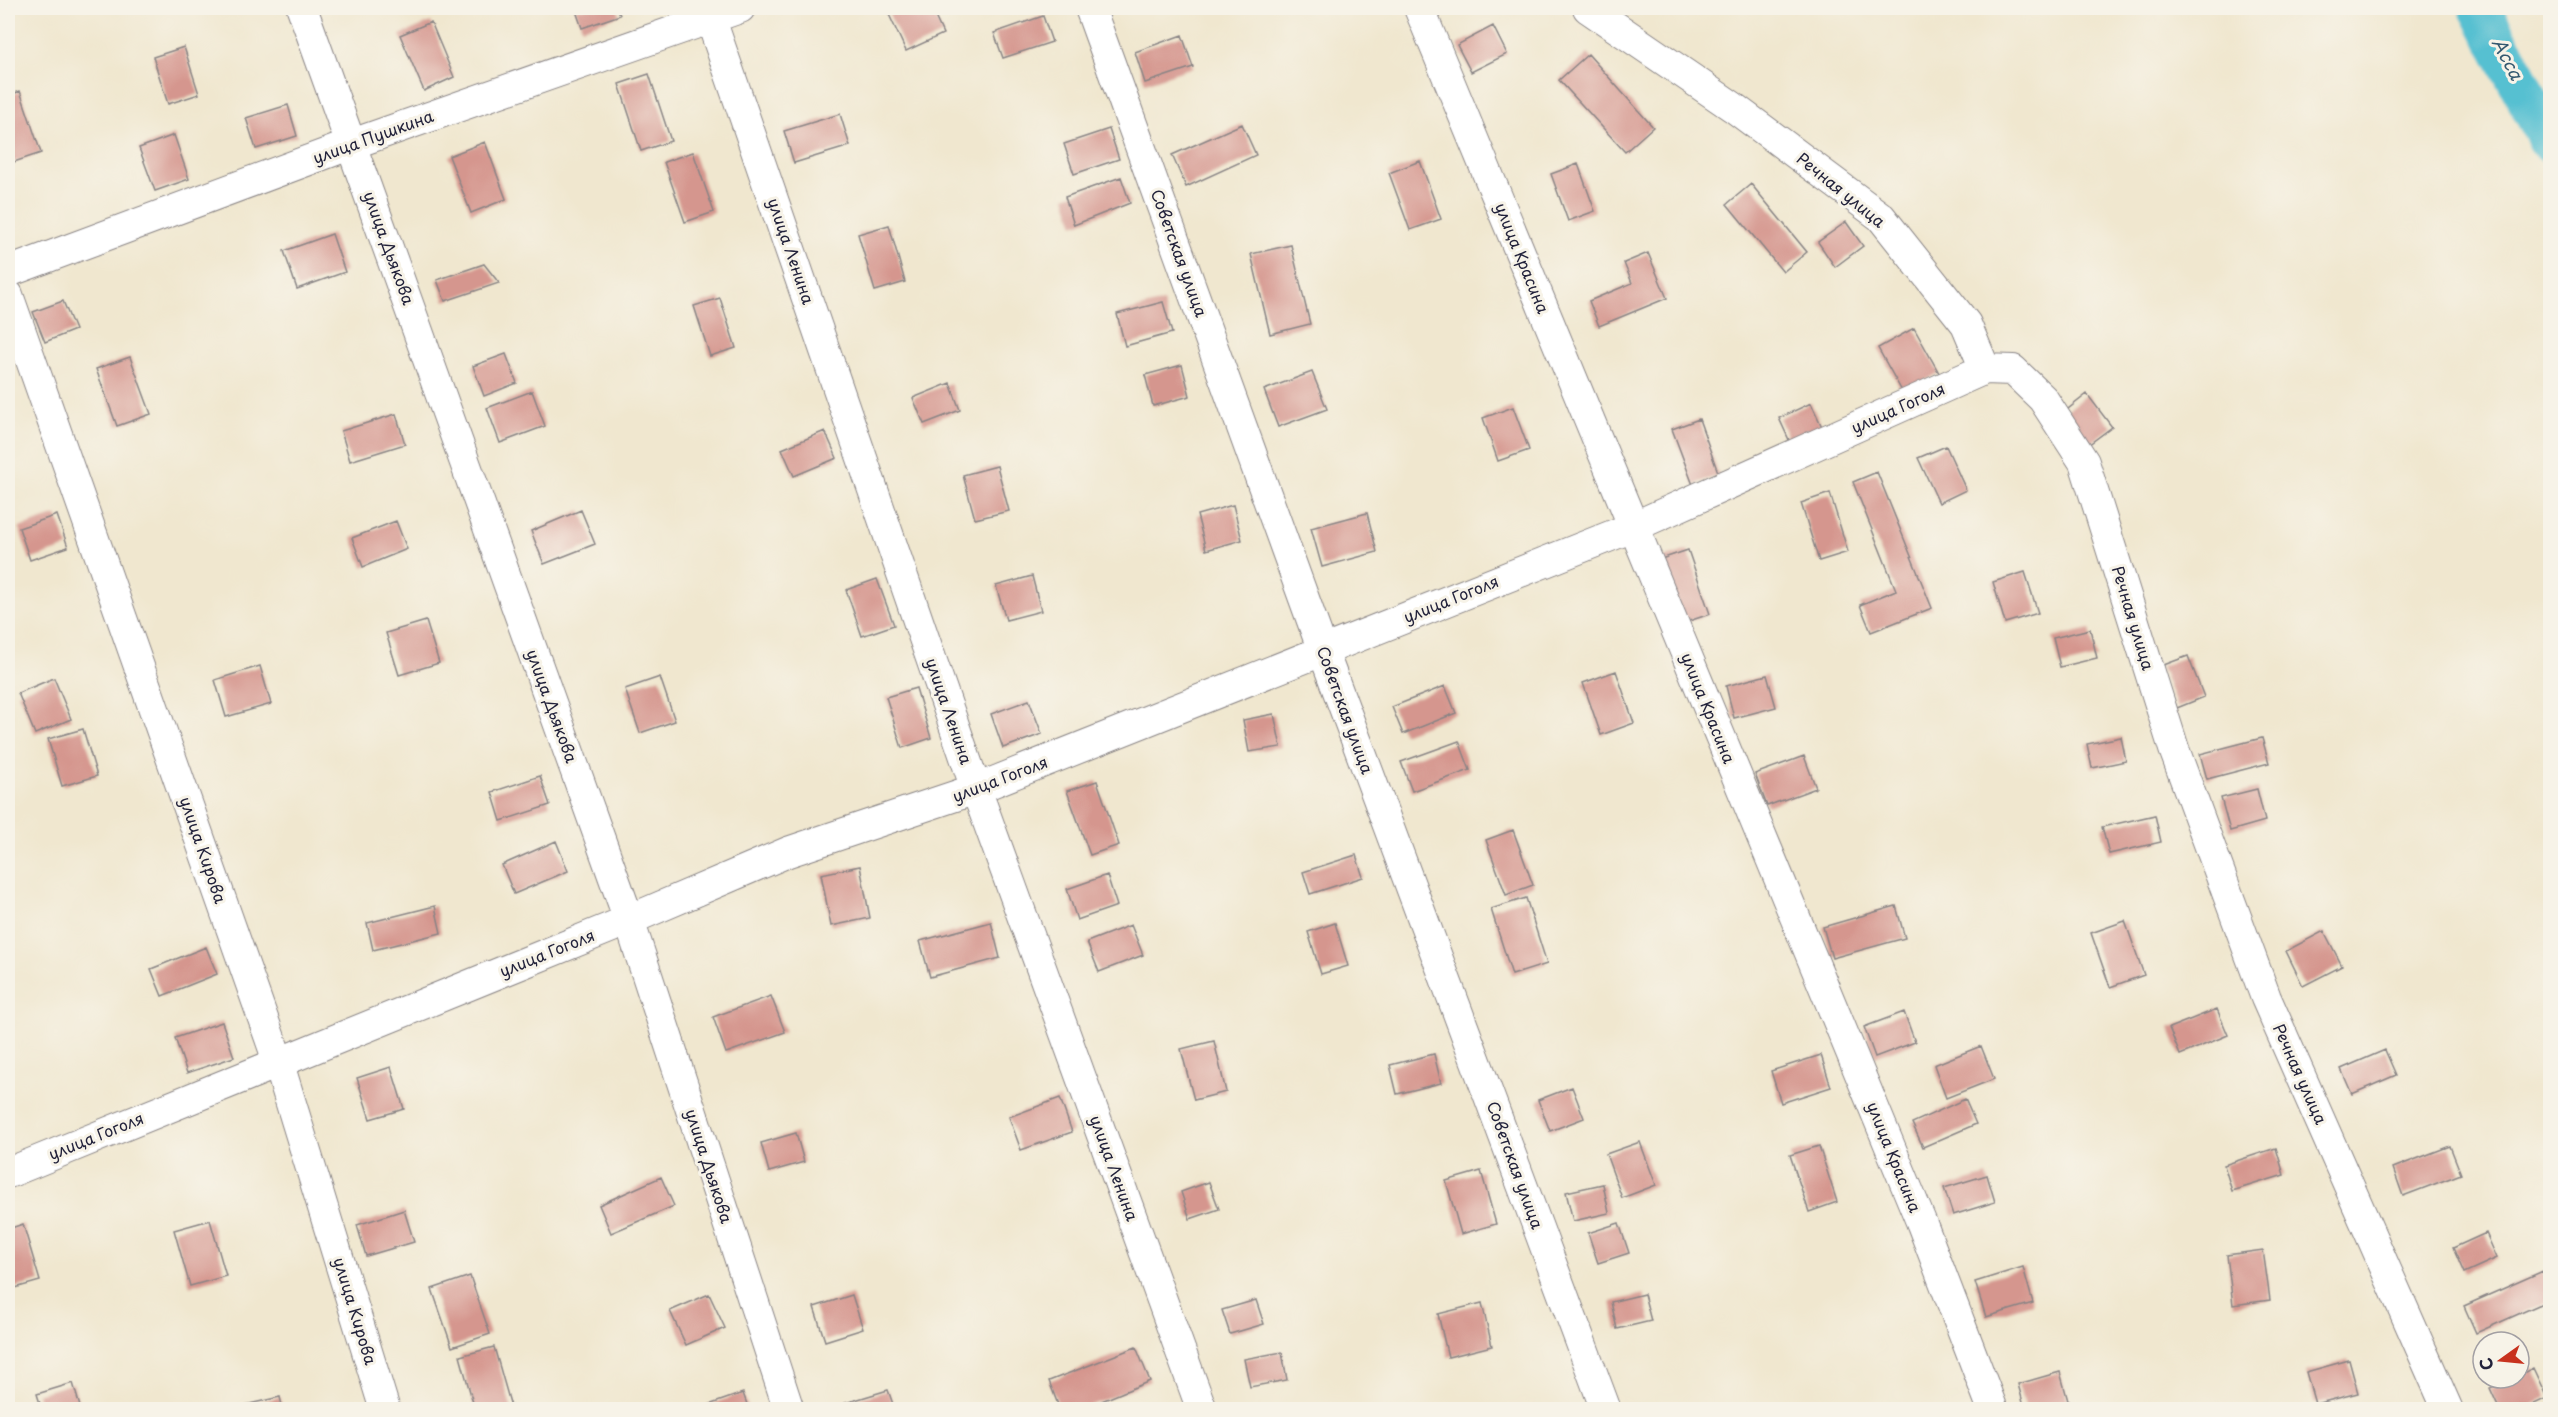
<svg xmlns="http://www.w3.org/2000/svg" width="2558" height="1417" viewBox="0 0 2558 1417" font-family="'Playpen Sans',sans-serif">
<rect width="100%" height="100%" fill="#f7f3e8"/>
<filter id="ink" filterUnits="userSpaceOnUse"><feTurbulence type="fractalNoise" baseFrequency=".0167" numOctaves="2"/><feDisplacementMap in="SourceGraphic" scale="12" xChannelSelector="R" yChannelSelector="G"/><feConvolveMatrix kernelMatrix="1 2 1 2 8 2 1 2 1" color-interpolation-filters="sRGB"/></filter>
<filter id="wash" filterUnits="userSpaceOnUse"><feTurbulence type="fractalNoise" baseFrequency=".008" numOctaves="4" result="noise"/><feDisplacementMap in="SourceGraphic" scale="24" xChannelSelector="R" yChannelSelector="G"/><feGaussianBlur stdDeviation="1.35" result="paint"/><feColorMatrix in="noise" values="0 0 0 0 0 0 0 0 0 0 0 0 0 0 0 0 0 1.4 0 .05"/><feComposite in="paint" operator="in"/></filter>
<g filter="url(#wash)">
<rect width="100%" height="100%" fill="#f0e7cf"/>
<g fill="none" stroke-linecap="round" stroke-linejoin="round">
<!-- river -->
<path stroke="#56c0d1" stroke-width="42" d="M 2480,8 L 2550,142"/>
</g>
<g id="blocks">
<!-- building -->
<path fill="#d5968e" d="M 575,8 L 617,8 L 620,15 L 582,28 Z
M 886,8 L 931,8 L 943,34 L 906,51 Z
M 1043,16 L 1052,42 L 1003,58 L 994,33 Z
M 431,22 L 454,77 L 424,91 L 400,35 Z
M 1493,26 L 1507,54 L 1471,72 L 1457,45 Z
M 1182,35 L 1193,67 L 1145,83 L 1135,52 Z
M 184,47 L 199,94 L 168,104 L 153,57 Z
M 1588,54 L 1653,127 L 1625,152 L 1559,80 Z
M 649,74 L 671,141 L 641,151 L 619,84 Z
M 20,91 L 41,153 L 8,164 L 8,96 Z
M 288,105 L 297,136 L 256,149 L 246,118 Z
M 840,114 L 850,146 L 794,163 L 784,131 Z
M 1242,124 L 1256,155 L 1186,187 L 1172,155 Z
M 1109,129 L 1119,159 L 1074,174 L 1064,144 Z
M 174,135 L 189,179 L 155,191 L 139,148 Z
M 485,142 L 506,199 L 471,213 L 449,156 Z
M 693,152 L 714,212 L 685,222 L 664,162 Z
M 1420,161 L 1441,219 L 1410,230 L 1389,173 Z
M 1578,164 L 1595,211 L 1568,221 L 1551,174 Z
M 1121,177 L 1130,203 L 1074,225 L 1065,197 Z
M 1751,184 L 1807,252 L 1783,272 L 1727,204 Z
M 1846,222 L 1863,246 L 1835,267 L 1818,242 Z
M 889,225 L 905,282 L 875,291 L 858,234 Z
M 332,234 L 345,272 L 297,289 L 284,251 Z
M 1291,245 L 1310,324 L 1270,334 L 1251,254 Z
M 1648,253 L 1667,298 L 1599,326 L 1589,301 L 1632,283 L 1624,263 Z
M 484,264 L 499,283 L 445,301 L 437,280 Z
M 720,298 L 736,348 L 710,356 L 694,306 Z
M 63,301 L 75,330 L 45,342 L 33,312 Z
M 1163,302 L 1172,333 L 1125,346 L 1117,314 Z
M 1914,328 L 1939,373 L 1903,393 L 1878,348 Z
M 506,354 L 517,383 L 484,396 L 473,366 Z
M 130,357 L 151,414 L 117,426 L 96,369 Z
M 1182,365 L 1190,396 L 1153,406 L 1145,375 Z
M 1312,372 L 1327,409 L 1278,427 L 1264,390 Z
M 950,383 L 960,410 L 924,424 L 913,398 Z
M 532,391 L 545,426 L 500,443 L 487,408 Z
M 2087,394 L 2112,427 L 2088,445 L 2063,413 Z
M 1811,403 L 1822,427 L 1790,442 L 1779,418 Z
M 1513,407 L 1529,450 L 1498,461 L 1483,418 Z
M 396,414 L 405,444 L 350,461 L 341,431 Z
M 1699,419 L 1719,475 L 1693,485 L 1672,429 Z
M 825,431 L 837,458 L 794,476 L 782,449 Z
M 1946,446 L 1966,490 L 1939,503 L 1918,458 Z
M 997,466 L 1009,511 L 975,519 L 963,475 Z
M 1877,472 L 1932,608 L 1871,632 L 1860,605 L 1896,590 L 1853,482 Z
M 1830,493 L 1848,552 L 1819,561 L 1801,503 Z
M 1233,505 L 1242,540 L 1206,550 L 1197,515 Z
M 581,510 L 595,544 L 544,564 L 531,531 Z
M 1367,513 L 1377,552 L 1322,567 L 1311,528 Z
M 57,515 L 68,547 L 30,560 L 19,528 Z
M 396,521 L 407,549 L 363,567 L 352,538 Z
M 1688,550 L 1710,614 L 1683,623 L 1661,559 Z
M 2025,572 L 2038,613 L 2005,623 L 1993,582 Z
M 1032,576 L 1041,611 L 1006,620 L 996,586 Z
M 877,579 L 894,625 L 862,636 L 846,590 Z
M 426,621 L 439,663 L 399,675 L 386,633 Z
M 2090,629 L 2097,658 L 2060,667 L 2053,638 Z
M 2188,656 L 2204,697 L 2177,708 L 2161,666 Z
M 260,666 L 271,704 L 226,717 L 215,680 Z
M 1616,671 L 1634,723 L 1601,735 L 1583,683 Z
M 1767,675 L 1776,707 L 1734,718 L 1726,686 Z
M 660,677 L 675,721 L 640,733 L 625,689 Z
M 54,678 L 71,719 L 35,734 L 18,693 Z
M 1445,686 L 1456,713 L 1403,734 L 1392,707 Z
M 916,688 L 931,738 L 902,748 L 886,697 Z
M 1029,700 L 1042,734 L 1003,748 L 991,714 Z
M 1274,714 L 1281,747 L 1249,752 L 1243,720 Z
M 83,729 L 97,776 L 62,786 L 48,739 Z
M 2121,737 L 2126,761 L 2092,768 L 2087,744 Z
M 2262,738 L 2269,763 L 2207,779 L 2200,754 Z
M 1459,741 L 1470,770 L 1412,791 L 1401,762 Z
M 1804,756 L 1816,788 L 1767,806 L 1755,774 Z
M 540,776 L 550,805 L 501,821 L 492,792 Z
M 1097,781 L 1119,845 L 1090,855 L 1067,791 Z
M 2257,789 L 2265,821 L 2230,831 L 2221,798 Z
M 2155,815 L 2161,842 L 2109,854 L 2102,827 Z
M 1513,830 L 1533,885 L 1506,895 L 1486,840 Z
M 556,841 L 568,871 L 514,894 L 502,865 Z
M 1356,855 L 1363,877 L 1310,894 L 1303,872 Z
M 860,866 L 870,918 L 831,926 L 821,874 Z
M 1107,875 L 1117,906 L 1077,920 L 1067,889 Z
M 1526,898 L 1547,964 L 1512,975 L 1491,909 Z
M 435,906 L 441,933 L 373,950 L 367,923 Z
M 1896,906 L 1905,938 L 1832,958 L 1823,927 Z
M 2125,921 L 2144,975 L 2110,987 L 2091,933 Z
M 991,922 L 1000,958 L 930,977 L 920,941 Z
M 1335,923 L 1348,966 L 1321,974 L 1308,932 Z
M 1131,925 L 1143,955 L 1099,972 L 1087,942 Z
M 2324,931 L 2342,966 L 2303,986 L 2286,951 Z
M 206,947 L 217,974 L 162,996 L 151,969 Z
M 771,996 L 785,1032 L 726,1053 L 713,1017 Z
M 2217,1009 L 2228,1035 L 2180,1055 L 2169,1028 Z
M 1904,1012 L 1915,1042 L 1875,1057 L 1864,1027 Z
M 222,1022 L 234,1057 L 187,1073 L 175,1038 Z
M 1214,1041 L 1226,1092 L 1194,1100 L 1181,1049 Z
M 1981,1046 L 1994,1079 L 1946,1098 L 1934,1065 Z
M 2385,1050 L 2396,1075 L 2352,1094 L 2341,1069 Z
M 1434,1054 L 1441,1083 L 1397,1094 L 1390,1065 Z
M 1821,1055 L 1831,1087 L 1781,1103 L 1771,1071 Z
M 391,1067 L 404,1109 L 370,1119 L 357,1078 Z
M 1572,1087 L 1584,1118 L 1550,1131 L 1538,1100 Z
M 1060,1098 L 1072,1132 L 1021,1150 L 1009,1117 Z
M 1965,1099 L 1976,1124 L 1923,1147 L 1912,1123 Z
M 796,1133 L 804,1162 L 769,1172 L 761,1143 Z
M 1640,1142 L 1656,1185 L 1622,1198 L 1606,1154 Z
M 1819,1146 L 1837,1202 L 1809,1212 L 1790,1155 Z
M 2450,1146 L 2461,1174 L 2403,1196 L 2393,1168 Z
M 2276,1148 L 2284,1175 L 2232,1191 L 2224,1165 Z
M 1481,1171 L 1496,1224 L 1461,1234 L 1446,1181 Z
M 1987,1175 L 1995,1202 L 1953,1215 L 1944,1188 Z
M 661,1177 L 674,1206 L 611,1233 L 599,1205 Z
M 1209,1182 L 1219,1209 L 1190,1219 L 1181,1192 Z
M 1603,1184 L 1609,1213 L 1573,1221 L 1566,1192 Z
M 404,1210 L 414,1242 L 366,1256 L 357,1225 Z
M 210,1220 L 226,1276 L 190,1286 L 174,1230 Z
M 1619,1223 L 1629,1253 L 1598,1263 L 1588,1233 Z
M 23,1224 L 40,1281 L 8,1290 L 8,1229 Z
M 2486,1233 L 2497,1258 L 2464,1273 L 2453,1248 Z
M 2263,1250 L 2270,1300 L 2233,1305 L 2227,1255 Z
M 2023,1267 L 2033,1303 L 1986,1317 L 1975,1282 Z
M 2543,1271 L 2550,1287 L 2550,1300 L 2476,1333 L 2464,1306 Z
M 470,1276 L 490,1334 L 452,1347 L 432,1289 Z
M 709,1294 L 725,1328 L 686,1345 L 670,1311 Z
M 1644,1294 L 1651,1321 L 1617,1329 L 1611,1302 Z
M 852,1295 L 863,1329 L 825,1341 L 814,1307 Z
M 1256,1300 L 1264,1324 L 1230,1334 L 1222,1310 Z
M 1482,1303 L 1492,1346 L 1448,1357 L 1438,1314 Z
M 494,1347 L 512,1410 L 475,1410 L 460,1356 Z
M 1136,1347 L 1150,1381 L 1080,1410 L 1060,1410 L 1049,1381 Z
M 1282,1352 L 1287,1380 L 1250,1387 L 1244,1359 Z
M 2349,1360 L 2358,1393 L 2315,1404 L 2306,1372 Z
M 2533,1368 L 2547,1398 L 2522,1410 L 2500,1410 L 2490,1388 L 2512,1378 L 2519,1378 L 2519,1375 Z
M 2060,1372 L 2070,1408 L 2025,1410 L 2018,1384 Z
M 73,1383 L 81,1410 L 42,1410 L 37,1394 Z
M 888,1390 L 895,1410 L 847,1410 L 845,1403 Z
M 743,1393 L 749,1410 L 697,1410 L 697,1409 Z
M 280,1397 L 283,1410 L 246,1410 L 245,1405 Z"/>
</g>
</g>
<g filter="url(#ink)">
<use href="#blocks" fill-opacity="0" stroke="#898485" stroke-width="1.5"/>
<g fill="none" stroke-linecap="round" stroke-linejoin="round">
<!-- minor casing -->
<g stroke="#898485" stroke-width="32">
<path id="minor" d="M 302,8 L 629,920 L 789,1410
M 707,8 L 976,789 L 1202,1410
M 1090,8 L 1323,651 L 1606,1410
M 1419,8 L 1922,1224 L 1993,1410
M 1588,8 L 1733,107 L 1881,217 L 1966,324 L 1985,369 L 2013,370 L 2043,399 L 2084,462 L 2174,749 L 2266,998 L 2448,1410
M 8,272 L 352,144 L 740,8
M 8,295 L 278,1061 L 385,1410
M 8,1173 L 629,920 L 788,852 L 976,789 L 1633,527 L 1985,369"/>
</g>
<!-- minor -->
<use href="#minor" stroke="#fff" stroke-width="30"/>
</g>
</g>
<g text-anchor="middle" stroke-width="6" stroke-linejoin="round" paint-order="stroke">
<!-- street labels -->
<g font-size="16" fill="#22223b" stroke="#f7f3e8">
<text transform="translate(373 137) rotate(-20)" y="6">улица Пушкина</text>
<text transform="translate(1841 190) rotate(39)" y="6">Речная улица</text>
<text transform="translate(389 248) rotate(70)" y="6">улица Дьякова</text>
<text transform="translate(791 251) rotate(71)" y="6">улица Ленина</text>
<text transform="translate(1179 253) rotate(70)" y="6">Советская улица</text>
<text transform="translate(1522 258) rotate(68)" y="6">улица Красина</text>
<text transform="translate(1898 408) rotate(-24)" y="6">улица Гоголя</text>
<text transform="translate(1451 599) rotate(-22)" y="6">улица Гоголя</text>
<text transform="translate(2133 618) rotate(73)" y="6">Речная улица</text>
<text transform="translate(552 706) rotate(70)" y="6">улица Дьякова</text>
<text transform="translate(1708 708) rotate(68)" y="6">улица Красина</text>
<text transform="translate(1345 710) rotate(70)" y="6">Советская улица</text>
<text transform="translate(949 711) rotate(71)" y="6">улица Ленина</text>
<text transform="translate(1000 779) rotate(-21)" y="6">улица Гоголя</text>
<text transform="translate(203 850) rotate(71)" y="6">улица Кирова</text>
<text transform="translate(547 953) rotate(-22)" y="6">улица Гоголя</text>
<text transform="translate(2300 1074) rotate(66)" y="6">Речная улица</text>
<text transform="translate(96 1136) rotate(-22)" y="6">улица Гоголя</text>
<text transform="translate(1894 1157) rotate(68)" y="6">улица Красина</text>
<text transform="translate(1515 1165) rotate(70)" y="6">Советская улица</text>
<text transform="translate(709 1166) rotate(72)" y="6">улица Дьякова</text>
<text transform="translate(1114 1168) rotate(70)" y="6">улица Ленина</text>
<text transform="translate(355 1311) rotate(73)" y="6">улица Кирова</text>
</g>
<!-- water labels -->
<g font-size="18" font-style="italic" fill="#345970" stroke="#f7f3e8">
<text transform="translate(2507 59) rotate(62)" y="6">Асса</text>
</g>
</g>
<!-- margin -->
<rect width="2558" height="1417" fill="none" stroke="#f7f3e8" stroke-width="30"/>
<!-- north arrow -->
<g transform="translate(2501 1360) rotate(255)"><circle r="28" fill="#f7f3e8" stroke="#a29fa3" stroke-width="1.5"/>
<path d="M0-4.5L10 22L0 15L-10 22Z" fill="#c8321e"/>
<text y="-9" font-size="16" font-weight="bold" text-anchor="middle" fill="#22223b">С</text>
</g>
</svg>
